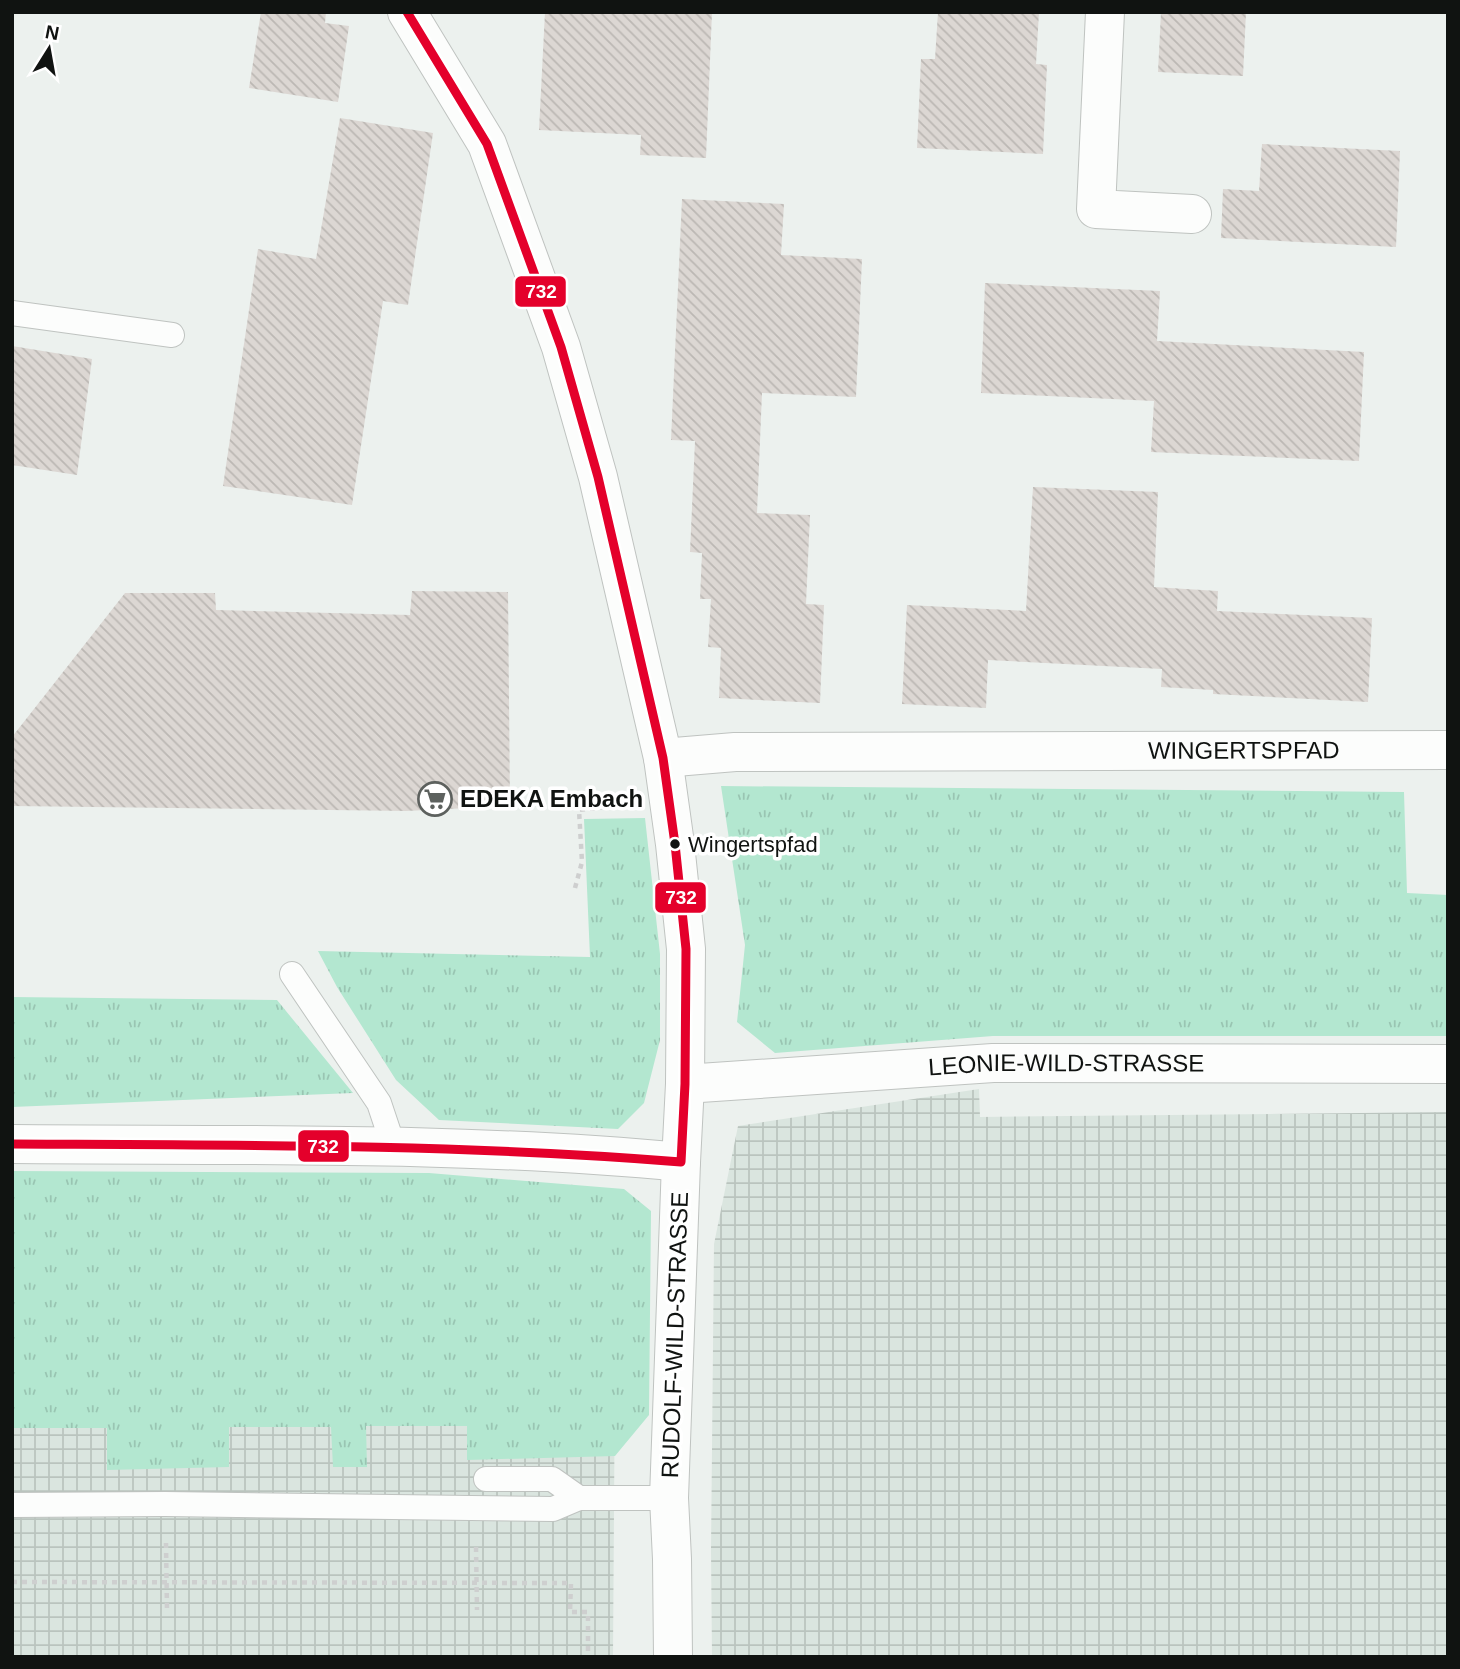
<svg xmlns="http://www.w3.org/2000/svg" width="1460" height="1669" viewBox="0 0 1460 1669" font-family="Helvetica,sans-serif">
<defs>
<pattern id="industrial-grid" width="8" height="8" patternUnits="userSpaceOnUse" patternTransform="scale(1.75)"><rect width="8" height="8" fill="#dae5df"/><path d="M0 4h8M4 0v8" fill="none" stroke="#bac4be"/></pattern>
<pattern id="grass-tufts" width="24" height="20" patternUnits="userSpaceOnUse" patternTransform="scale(1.75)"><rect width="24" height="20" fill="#b3e7d0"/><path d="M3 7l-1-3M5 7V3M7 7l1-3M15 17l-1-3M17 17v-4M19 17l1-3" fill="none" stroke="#99c5b2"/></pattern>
<pattern id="building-back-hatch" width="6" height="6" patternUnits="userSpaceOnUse" patternTransform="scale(1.75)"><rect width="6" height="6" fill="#dcd7d3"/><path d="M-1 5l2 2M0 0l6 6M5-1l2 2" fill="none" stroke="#bcb8b4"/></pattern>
</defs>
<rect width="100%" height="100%" fill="#ecf1ee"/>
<!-- industrial -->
<path fill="url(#industrial-grid)" d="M 979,1089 L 980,1117 L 1448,1112 L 1448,1657 L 712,1657 L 711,1551 L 714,1244 L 738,1126 Z
M 12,1219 L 616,1221 L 613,1657 L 12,1657 Z"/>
<!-- grass -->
<path fill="url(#grass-tufts)" d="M 721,786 L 1404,792 L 1407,893 L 1448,895 L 1448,1036 L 993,1036 L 775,1053 L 737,1022 L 745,945 Z
M 645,818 L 660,954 L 660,1040 L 644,1103 L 618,1129 L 439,1120 L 396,1080 L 337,987 L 318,951 L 590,957 L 584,819 Z
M 12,997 L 277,1000 L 353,1093 L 12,1107 Z
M 12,1171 L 429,1173 L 624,1189 L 651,1211 L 649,1415 L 615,1456 L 467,1460 L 467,1426 L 366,1426 L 367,1467 L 333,1467 L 331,1427 L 229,1427 L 229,1467 L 107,1470 L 107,1428 L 12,1428 Z"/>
<!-- building -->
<path fill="url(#building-back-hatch)" d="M 261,12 L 326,12 L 325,23 L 349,26 L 338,102 L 249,88 Z
M 545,12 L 712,12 L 706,158 L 640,155 L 641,135 L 539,130 Z
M 938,12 L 1039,12 L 1036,64 L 1047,65 L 1043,154 L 917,148 L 921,59 L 935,59 Z
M 1161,12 L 1246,12 L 1243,76 L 1158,72 Z
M 340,118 L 433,133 L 408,305 L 383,301 L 352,505 L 223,486 L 258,249 L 316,259 Z
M 1262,144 L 1400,151 L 1396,247 L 1221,238 L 1223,189 L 1259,191 Z
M 682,199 L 784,204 L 781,255 L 862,259 L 856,397 L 762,393 L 757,513 L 810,515 L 806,604 L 824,605 L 820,703 L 719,698 L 721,648 L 708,647 L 711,599 L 700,599 L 702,553 L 690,552 L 695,441 L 671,440 Z
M 985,283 L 1160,291 L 1157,341 L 1364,352 L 1359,461 L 1151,452 L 1154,401 L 981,393 Z
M 12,346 L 92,359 L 77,475 L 12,465 Z
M 1033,487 L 1158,492 L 1154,587 L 1218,591 L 1217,611 L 1372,618 L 1368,702 L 1213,694 L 1213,690 L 1161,687 L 1162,669 L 988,660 L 986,708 L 902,704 L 907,605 L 1026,611 Z
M 412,591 L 508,592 L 510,806 L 406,811 L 12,806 L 12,737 L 125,593 L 215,593 L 216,610 L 410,615 Z"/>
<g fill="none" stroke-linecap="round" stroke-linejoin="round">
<!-- lane casing -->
<g stroke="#bfc3c0" stroke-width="26">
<path id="lane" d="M 12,313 L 172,335
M 292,974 L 379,1103 L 394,1148
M 486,1479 L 552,1479 L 579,1498
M 12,1505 L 165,1504 L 553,1509 L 579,1498 L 669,1498"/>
</g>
<!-- street casing -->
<g stroke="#bfc3c0" stroke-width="40">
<g id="street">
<path d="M 1105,12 L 1096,209 L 1192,214"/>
<path id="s1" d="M 663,758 L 735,752 L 1448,750"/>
<path id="s2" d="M 685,1084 L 993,1063 L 1448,1064"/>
<path d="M 12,1144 C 234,1146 460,1141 681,1162"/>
</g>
</g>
<!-- secondary casing -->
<g stroke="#bfc3c0" stroke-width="40">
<path id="secondary" d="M 407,12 L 487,144 L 561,347 L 598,477 L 663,758 L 675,844 L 686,949 L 685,1084 L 681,1162 L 669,1498 L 672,1559 L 673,1657"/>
</g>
<!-- path -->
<path stroke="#cecfcf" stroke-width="4.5" stroke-dasharray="5 5" stroke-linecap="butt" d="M 575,888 L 582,862 L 579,810 L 622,805
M 166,1543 L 167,1611
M 476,1547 L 477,1610
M 12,1582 L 571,1583 L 570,1612 L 588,1612 L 588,1657"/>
<!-- lane -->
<use href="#lane" stroke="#fcfdfc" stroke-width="24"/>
<!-- street -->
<use href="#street" stroke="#fcfdfc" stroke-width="38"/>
<!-- secondary -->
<use href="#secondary" stroke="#fcfdfc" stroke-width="38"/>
<!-- bus-1 casing -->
<g stroke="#fff" stroke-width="14">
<path id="bus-1" d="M 12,1144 C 236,1145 458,1144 681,1162 L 685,1084 L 686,949 L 675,844 L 663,758 L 598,477 L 561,347 L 487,144 L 407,12"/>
</g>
<!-- bus-1 -->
<use href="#bus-1" stroke="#e4002b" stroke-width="9"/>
</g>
<!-- icons -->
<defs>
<g id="supermarket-ring" transform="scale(1.75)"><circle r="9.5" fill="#fff" stroke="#5d615e" stroke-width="1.5"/><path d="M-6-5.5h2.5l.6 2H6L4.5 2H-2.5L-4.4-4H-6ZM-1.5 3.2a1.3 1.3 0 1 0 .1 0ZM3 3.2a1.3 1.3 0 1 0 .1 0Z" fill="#5d615e"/></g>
</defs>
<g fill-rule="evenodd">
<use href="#supermarket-ring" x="435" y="799"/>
</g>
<!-- markers -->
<circle fill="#101311" stroke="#fff" stroke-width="2.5" cx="675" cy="844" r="6"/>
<g text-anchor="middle" stroke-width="7" stroke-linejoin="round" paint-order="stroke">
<!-- bus labels -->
<g font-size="22" fill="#101311" stroke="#fff" text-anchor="start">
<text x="688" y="852">Wingertspfad</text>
</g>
<!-- street labels -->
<g font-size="24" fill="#101311" stroke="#fff">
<text dy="8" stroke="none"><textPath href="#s1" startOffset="581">WINGERTSPFAD</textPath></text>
<text dy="8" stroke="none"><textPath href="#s2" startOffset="382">LEONIE-WILD-STRASSE</textPath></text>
<text transform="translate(675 1335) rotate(-88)" y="8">RUDOLF-WILD-STRASSE</text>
</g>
<!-- poi labels -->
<g font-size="24" font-weight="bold" fill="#101311" stroke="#fff" text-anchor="start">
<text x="460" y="807">EDEKA Embach</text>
</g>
</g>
<g stroke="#fff" stroke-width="2.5">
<rect x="514" y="275" width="53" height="33" rx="7" fill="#e4002b"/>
<rect x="654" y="881" width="53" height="33" rx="7" fill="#e4002b"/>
<rect x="297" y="1129" width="53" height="34" rx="7" fill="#e4002b"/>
</g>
<g font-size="19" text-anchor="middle" font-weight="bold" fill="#fff">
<text x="541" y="298">732</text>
<text x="681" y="904">732</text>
<text x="323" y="1153">732</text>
</g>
<!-- border -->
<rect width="1460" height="1669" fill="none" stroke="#101311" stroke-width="28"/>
<!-- north arrow -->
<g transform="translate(49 49) rotate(11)" stroke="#ffffff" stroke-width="5" paint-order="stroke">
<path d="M0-5L12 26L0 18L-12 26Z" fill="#101311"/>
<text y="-10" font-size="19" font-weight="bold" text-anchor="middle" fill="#101311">N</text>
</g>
</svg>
